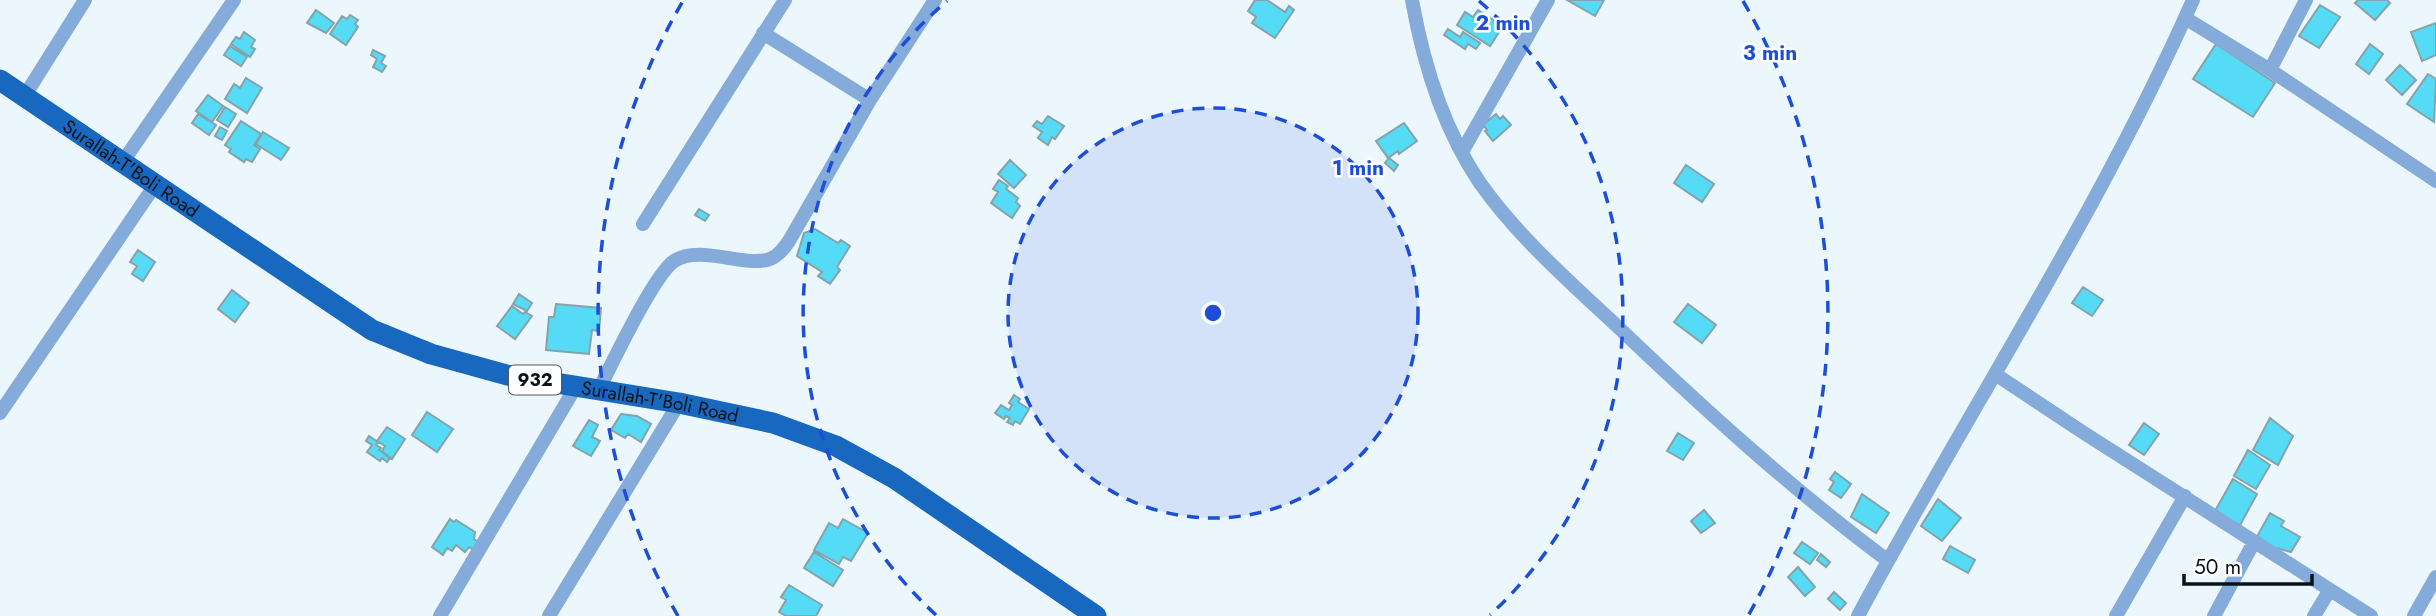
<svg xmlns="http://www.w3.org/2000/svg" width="2436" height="616" viewBox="0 0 2436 616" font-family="Jost,sans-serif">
<rect width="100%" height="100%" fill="#ecf7fd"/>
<!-- building -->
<path fill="#56dbf6" stroke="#84a3aa" stroke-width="2" d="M 1255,0 L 1267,0 L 1285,12 L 1289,6 L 1294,10 L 1275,38 L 1252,23 L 1256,17 L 1248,11 Z
M 1567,0 L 1604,0 L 1595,16 Z
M 2358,0 L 2387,0 L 2390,3 L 2375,20 L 2355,3 Z
M 2320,5 L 2340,17 L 2319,48 L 2299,36 Z
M 316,10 L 334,23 L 326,33 L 307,23 Z
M 1478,10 L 1503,26 L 1490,46 L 1457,25 L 1465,12 L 1473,17 Z
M 350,15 L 358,20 L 355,24 L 358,27 L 346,45 L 330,34 L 342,16 L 347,19 Z
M 2436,23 L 2436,55 L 2422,61 L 2411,32 Z
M 1448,29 L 1460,37 L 1463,32 L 1480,43 L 1476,49 L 1468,44 L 1465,49 L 1444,35 Z
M 244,32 L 255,40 L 251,47 L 255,49 L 250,57 L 231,44 L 236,37 L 240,39 Z
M 2216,44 L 2275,83 L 2253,117 L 2193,79 Z
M 2370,44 L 2383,54 L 2369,74 L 2356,64 Z
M 230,46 L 247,57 L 241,66 L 224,55 Z
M 373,50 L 385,56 L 381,63 L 386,66 L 382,72 L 373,67 L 377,59 L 371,55 Z
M 2400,65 L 2416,80 L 2402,95 L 2386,80 Z
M 2428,74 L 2436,79 L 2434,122 L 2407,104 Z
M 246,78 L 262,88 L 247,113 L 225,99 L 234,84 L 240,88 Z
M 208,95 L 223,106 L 212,122 L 196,111 Z
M 225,107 L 236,114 L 228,127 L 217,120 Z
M 198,114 L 216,125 L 209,135 L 192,123 Z
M 1496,114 L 1500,119 L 1503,116 L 1511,125 L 1493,141 L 1485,131 L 1487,130 L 1483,125 Z
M 1048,116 L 1064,126 L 1055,139 L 1052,137 L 1048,145 L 1038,138 L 1042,132 L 1033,126 L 1037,121 L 1042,124 Z
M 241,121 L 261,134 L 254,145 L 260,149 L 252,162 L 246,159 L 244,162 L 229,152 L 231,149 L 225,145 Z
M 1404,123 L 1417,141 L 1399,154 L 1398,151 L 1388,158 L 1376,141 Z
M 220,127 L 227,131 L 222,140 L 215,136 Z
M 263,132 L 289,148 L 281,160 L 256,144 Z
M 1389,158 L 1398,165 L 1394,171 L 1385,163 Z
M 1010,160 L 1026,175 L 1014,188 L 998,174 Z
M 1686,165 L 1714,184 L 1702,202 L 1674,183 Z
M 999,180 L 1008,186 L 1006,189 L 1018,198 L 1016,202 L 1020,206 L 1012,218 L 991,203 L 998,192 L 993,189 Z
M 699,209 L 709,215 L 705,221 L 695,215 Z
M 815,229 L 838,243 L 841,240 L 850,246 L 837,267 L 840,270 L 830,284 L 818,276 L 822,272 L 797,256 L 804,233 Z
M 138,250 L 155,262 L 143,281 L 132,274 L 137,266 L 130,262 Z
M 2083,287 L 2103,300 L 2092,316 L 2072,303 Z
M 232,290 L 249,303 L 235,322 L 218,309 Z
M 519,294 L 532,303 L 527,311 L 513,304 Z
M 556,304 L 601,308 L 599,331 L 592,330 L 589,354 L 546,350 L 549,317 L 554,317 Z
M 1688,304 L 1716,325 L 1702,343 L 1674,322 Z
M 512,306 L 523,314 L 525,312 L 532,316 L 515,339 L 497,326 Z
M 1014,395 L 1020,399 L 1018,402 L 1029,409 L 1020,424 L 1015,421 L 1013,425 L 1007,422 L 1010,418 L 1006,416 L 1004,419 L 995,413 L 1001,405 L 1009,410 L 1012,405 L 1009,403 Z
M 427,412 L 453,429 L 437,452 L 412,435 Z
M 621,414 L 637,416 L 651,424 L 641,442 L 628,434 L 625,438 L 611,430 Z
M 2270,418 L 2293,436 L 2278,465 L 2253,450 Z
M 589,420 L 598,425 L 592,437 L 600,441 L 591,456 L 573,446 Z
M 2144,423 L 2159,434 L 2144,455 L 2129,445 Z
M 387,427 L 405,439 L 392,459 L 382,451 L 385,446 L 377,441 Z
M 1678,433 L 1694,443 L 1683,460 L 1667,451 Z
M 369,436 L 378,442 L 376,445 L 381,448 L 379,450 L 390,458 L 387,462 L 382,458 L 380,461 L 367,452 L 372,445 L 366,441 Z
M 2248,450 L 2270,465 L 2256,489 L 2234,476 Z
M 1835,472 L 1851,484 L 1841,498 L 1829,490 L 1834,482 L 1830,479 Z
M 2233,479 L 2257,494 L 2239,527 L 2215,511 Z
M 1862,494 L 1889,513 L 1876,533 L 1851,517 Z
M 1938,499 L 1961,518 L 1942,541 L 1921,526 Z
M 1704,510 L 1715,523 L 1701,533 L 1691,521 Z
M 2270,513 L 2284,521 L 2281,526 L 2300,537 L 2291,552 L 2254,542 Z
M 450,519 L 454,522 L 456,520 L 475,532 L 474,539 L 480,543 L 475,551 L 469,547 L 465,552 L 456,545 L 452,551 L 447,548 L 443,555 L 432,547 Z
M 843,519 L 868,533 L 851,561 L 843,557 L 839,564 L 814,550 L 829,523 L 838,528 Z
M 1802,542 L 1818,553 L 1810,564 L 1794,553 Z
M 1950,546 L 1975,560 L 1968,573 L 1943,559 Z
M 814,552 L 843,570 L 833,586 L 804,568 Z
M 1821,554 L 1830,562 L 1826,567 L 1817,560 Z
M 1798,567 L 1815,587 L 1805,596 L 1788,577 Z
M 789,585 L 822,605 L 816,616 L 786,616 L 779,612 L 786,600 L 781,597 Z
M 1834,592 L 1846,603 L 1840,610 L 1828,599 Z"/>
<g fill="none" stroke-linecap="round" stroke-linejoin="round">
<!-- minor -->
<path stroke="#85abdb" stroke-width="14" d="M 1412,0 C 1423,62 1444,130 1480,183 C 1518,237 1571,283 1619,328 C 1705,410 1792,489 1887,560
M 2185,18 L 2270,70 L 2436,181
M 763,33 L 870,100
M 2270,70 L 2306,0
M 24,97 L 85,0
M 1462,152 L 1548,0
M 122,163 L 234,0
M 643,224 L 785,0
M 1995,374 L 2084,433 L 2371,616
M 598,391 C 612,364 653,276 674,261 C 702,243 751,271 774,257 C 781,253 785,247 789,241 L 870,100 L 935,0
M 0,413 L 155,185
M 440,616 L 575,388
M 549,616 L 679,403
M 1858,616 C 1968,410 2098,215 2193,0
M 2116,616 L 2185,496
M 2214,616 L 2254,542
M 2314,616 L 2329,591
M 2414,616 L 2436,577"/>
<!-- primary -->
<path stroke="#1768be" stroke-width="21" id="s1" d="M 0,80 L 372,330 L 431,354 L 507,375 L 679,403 L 773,423 L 836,446 L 894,478 L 1096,616"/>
</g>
<!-- distance rings -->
<circle cx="1213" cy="313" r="205" fill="#1d4ed8" fill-opacity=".12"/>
<g fill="none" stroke="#1d4ed8" stroke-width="3.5" stroke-dasharray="12 9">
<circle cx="1213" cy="313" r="205"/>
<path d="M936 615A410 410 0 0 1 947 1M1479 1A410 410 0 0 1 1490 615"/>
<path d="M678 616A615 615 0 0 1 683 1M1743 1A615 615 0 0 1 1748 616"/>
</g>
<g text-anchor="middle" stroke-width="5" stroke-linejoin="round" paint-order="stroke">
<!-- shield labels -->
<rect fill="#fff" stroke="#53595d" stroke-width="2" x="509" y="365.5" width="52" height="29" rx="5"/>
<g font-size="18" font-weight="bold" fill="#091217">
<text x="535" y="386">932</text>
</g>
<!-- street labels -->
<g font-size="19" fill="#091217" stroke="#fff">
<text dy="7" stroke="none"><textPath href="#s1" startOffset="158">Surallah-T'Boli Road</textPath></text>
<text dy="7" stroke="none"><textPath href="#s1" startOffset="746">Surallah-T'Boli Road</textPath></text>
</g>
</g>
<circle cx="1213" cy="313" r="10" fill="#1d4ed8" stroke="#fff" stroke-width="3.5"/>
<g font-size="21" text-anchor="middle" font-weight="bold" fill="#1d4ed8" stroke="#fff" stroke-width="5" stroke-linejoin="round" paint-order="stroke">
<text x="1503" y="30">2 min</text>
<text x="1770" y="60">3 min</text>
<text x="1358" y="175">1 min</text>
</g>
<!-- scale -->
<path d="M2184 574v10h128v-10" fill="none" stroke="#091217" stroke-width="3.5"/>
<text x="2194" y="574" font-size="21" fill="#091217" stroke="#ffffff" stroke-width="5" paint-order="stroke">50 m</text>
</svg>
